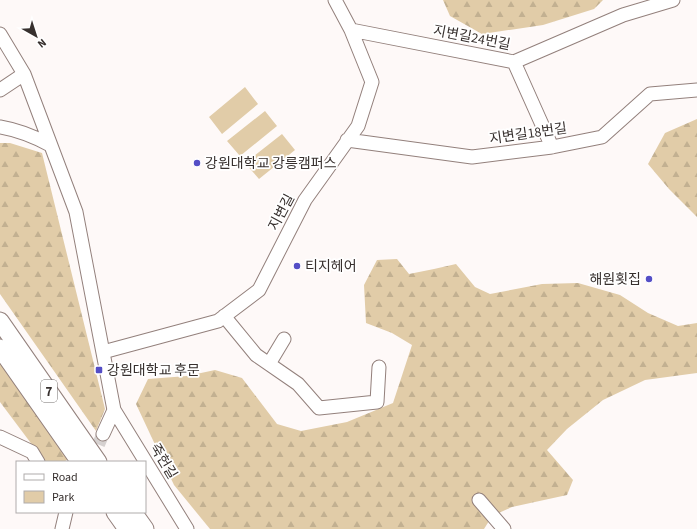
<svg xmlns="http://www.w3.org/2000/svg" width="697" height="529" viewBox="0 0 697 529" font-family="'Source Sans 3','Noto Sans KR',sans-serif">
<defs>
<pattern id="forest-firs" width="22" height="20" patternUnits="userSpaceOnUse"><rect width="22" height="20" fill="#e1cca8"/><path d="M5 1l3.5 6h-7zM16 11l3.5 6h-7z" fill="#c2b091"/></pattern>
</defs>
<rect width="100%" height="100%" fill="#fef9f8"/>
<!-- forest -->
<path fill="url(#forest-firs)" d="M 443,0 L 603,0 L 594,9 L 543,25 L 482,34 L 450,16 Z
M 697,119 L 697,217 L 669,189 L 648,164 L 665,133 Z
M 0,143 L 10,143 L 42,153 L 105,409 L 96,431 L 0,294 Z
M 397,259 L 409,274 L 434,269 L 456,264 L 475,287 L 490,294 L 542,284 L 578,283 L 620,295 L 648,313 L 678,326 L 697,323 L 697,373 L 645,380 L 603,400 L 567,429 L 547,450 L 573,480 L 567,495 L 512,507 L 492,516 L 484,529 L 210,529 L 174,485 L 136,404 L 148,379 L 187,376 L 215,370 L 242,378 L 277,424 L 301,431 L 347,422 L 393,403 L 412,345 L 392,333 L 366,323 L 364,285 L 377,260 Z
M 0,357 L 72,456 L 64,462 L 45,462 L 0,402 Z"/>
<!-- green -->
<path fill="#e1cca8" d="M 245,87 L 258,104 L 222,134 L 209,117 Z
M 265,111 L 277,126 L 240,156 L 227,141 Z
M 282,134 L 295,150 L 259,179 L 245,163 Z"/>
<g fill="none" stroke-linecap="round" stroke-linejoin="round">
<!-- minor-tunnel -->
<path stroke="#d6d1d0" stroke-width="13" stroke-dasharray="13 6" stroke-linecap="butt" d="M 91,462 L 103,434"/>
<!-- minor casing -->
<g stroke="#93807c" stroke-width="15">
<path id="minor" d="M 351,30 L 514,62 L 623,15 L 673,0
M 0,34 L 24,74 L 76,212 L 114,410 L 187,529
M 514,62 L 552,147
M 0,90 L 24,74
M 0,127 C 18,130 35,137 50,145
M 347,140 L 472,157 L 552,147 L 602,137 L 650,94 L 697,90
M 224,316 L 256,355 L 298,384 L 319,408 L 377,402 L 379,367
M 103,352 L 218,321 L 259,290 L 305,200 L 358,126 L 372,82 L 351,30 L 335,0
M 269,364 L 284,339
M 103,434 L 114,410
M 0,437 L 32,452 L 38,462
M 479,500 L 504,529
M 62,529 L 66,512"/>
</g>
<!-- major casing -->
<g stroke="#93807c" stroke-width="19">
<path id="major" d="M 0,321 L 98,462
M 0,348 L 80,462
M 115,512 L 127,529
M 133,512 L 145,529"/>
</g>
<!-- minor -->
<use href="#minor" stroke="#fff" stroke-width="13"/>
<!-- major -->
<use href="#major" stroke="#fff" stroke-width="17"/>
</g>
<!-- markers -->
<g fill="#544ec6" stroke="#fff" stroke-width="1.5">
<circle cx="197" cy="163" r="4"/>
<circle cx="297" cy="266" r="4"/>
<circle cx="649" cy="279" r="4"/>
<rect x="95" y="366" width="8" height="8" rx="2"/>
</g>
<g text-anchor="middle" stroke-width="3.5" stroke-linejoin="round" paint-order="stroke">
<!-- shield labels -->
<rect fill="#fff" stroke="#736e6d" stroke-width="1" x="41" y="380" width="16" height="22" rx="3"/>
<g font-size="13" font-weight="bold" fill="#37302e">
<text x="49" y="396">7</text>
</g>
<!-- street labels -->
<g font-size="14" fill="#37302e" stroke="#fff">
<text transform="translate(472 37) rotate(11)" y="5">지변길24번길</text>
<text transform="translate(528 133) rotate(-8)" y="5">지변길18번길</text>
<text transform="translate(281 212) rotate(-62)" y="5">지변길</text>
<text transform="translate(164 461) rotate(59)" y="5">죽헌길</text>
</g>
<!-- poi labels -->
<g font-size="14" fill="#37302e" stroke="#fff" text-anchor="start">
<text x="205" y="168">강원대학교 강릉캠퍼스</text>
<text x="305" y="271">티지헤어</text>
<text x="641" y="284" text-anchor="end">해원횟집</text>
<text x="107" y="375">강원대학교 후문</text>
</g>
</g>
<!-- legend -->
<rect x="16" y="461" width="130" height="52" fill="#ffffff" stroke="#afacab"/>
<rect x="24" y="474" width="20" height="6" fill="#ffffff" stroke="#afacab"/>
<text x="52" y="481" font-size="12" fill="#37302e">Road</text>
<rect x="24" y="491" width="20" height="12" fill="#e1cca8" stroke="#afacab"/>
<text x="52" y="501" font-size="12" fill="#37302e">Park</text>
<!-- north arrow -->
<g transform="translate(36 36) rotate(141)" stroke="#ffffff" stroke-width="3" paint-order="stroke">
<path d="M0-3L7 15L0 10L-7 15Z" fill="#37302e"/>
<text y="-6" font-size="11" font-weight="bold" text-anchor="middle" fill="#37302e">N</text>
</g>
</svg>
